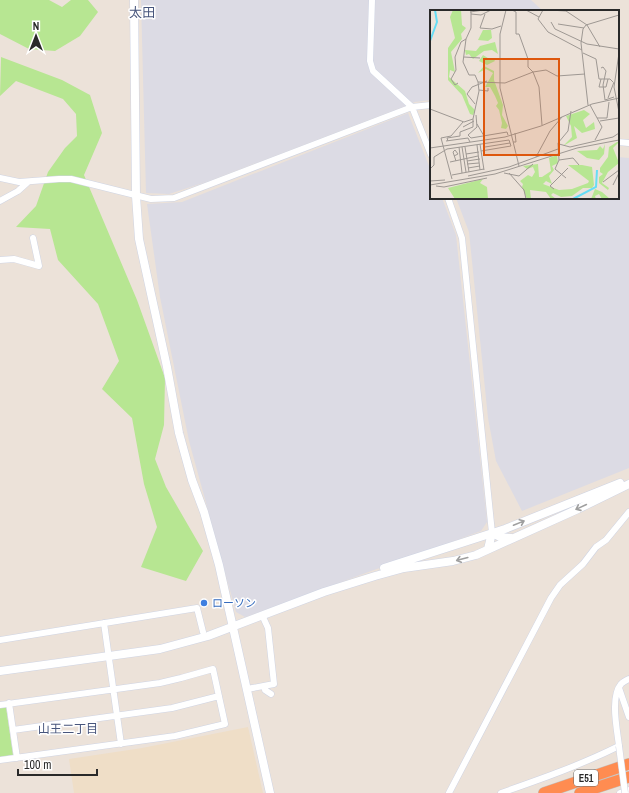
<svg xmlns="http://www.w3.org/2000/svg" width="629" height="793" viewBox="0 0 629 793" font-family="'Archivo Narrow','Noto Sans JP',sans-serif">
<rect width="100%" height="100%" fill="#ece2d9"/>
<!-- industrial -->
<path fill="#dcdbe4" d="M 141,0 L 531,0 L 543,11 L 431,11 L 431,100 L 415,102 L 206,182 L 169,194 L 146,193 Z
M 408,113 L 431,171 L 431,198 L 442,198 L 456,235 L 487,522 L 481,531 L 245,617 L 236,612 L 189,441 L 160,297 L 147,204 L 182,202 Z
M 618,157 L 629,158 L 629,468 L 522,511 L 496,461 L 488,418 L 469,232 L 456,198 L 618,198 Z"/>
<!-- education -->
<path fill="#efdec7" d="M 248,727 L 263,793 L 74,793 L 69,759 L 142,748 Z"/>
<!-- green -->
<path fill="#b7e692" d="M 0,0 L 49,0 L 62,7 L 71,0 L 88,0 L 98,12 L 80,36 L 55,51 L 29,49 L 0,34 Z
M 1,57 L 62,80 L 90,95 L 102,133 L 84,175 L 137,300 L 165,378 L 164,425 L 155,459 L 166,487 L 203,551 L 186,581 L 141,567 L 157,527 L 144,484 L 132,418 L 102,389 L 119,361 L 98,304 L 58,260 L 50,229 L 16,227 L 36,206 L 48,172 L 65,148 L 77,136 L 76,114 L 63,99 L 16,81 L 0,96 Z
M 6,707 L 13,755 L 0,757 L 0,708 Z"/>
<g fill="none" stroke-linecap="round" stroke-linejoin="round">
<!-- minor casing -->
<g stroke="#cfd4e3" stroke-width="7">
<path id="minor" d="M 372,0 L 370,61 L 373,71 L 412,107 L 431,155
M 618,142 L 629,143
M 0,178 L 19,182 L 59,179 L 71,179 L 151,199 L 174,198 L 412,107 L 431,105
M 448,198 L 462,238 L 492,533
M 0,201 L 18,191 L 28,182
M 0,260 L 14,259 L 39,266 L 33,238
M 104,623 L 121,744
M 0,640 L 197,608 L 203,632
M 265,686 L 265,690 L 271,694
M 619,688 L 629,717
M 247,689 L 274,684 L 268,628 L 262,615
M 9,703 L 17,758
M 0,705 L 160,683 L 181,678 L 213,669 L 225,724 L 175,736 L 0,760
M 13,730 L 172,708 L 219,696
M 449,793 L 551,598 L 560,585 L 583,564 L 596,547 L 606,540 L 629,512
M 501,793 C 541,779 581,765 619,746 C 617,729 610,697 621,684 C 623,682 627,680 629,679
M 620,793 L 629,790"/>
</g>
<!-- tertiary casing -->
<g stroke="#cfd4e3" stroke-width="9">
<path id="tertiary" d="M 134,0 L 136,196 L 139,239 L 167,367 L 179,433 L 192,480 L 204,512 L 219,565 L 270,793
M 488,549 L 492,533 L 500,537 L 511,538
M 384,568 L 505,529 L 620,483
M 0,671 L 160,649 L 208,636 L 324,592 L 375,576 L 404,568 L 453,561 L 476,555 L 578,509 L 629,484"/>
</g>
<!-- motorway casing -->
<g stroke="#c3c3c3" stroke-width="12">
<path id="motorway" d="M 544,793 L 629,764
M 580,793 L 629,777"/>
</g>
<!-- minor -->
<use href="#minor" stroke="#fff" stroke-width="6"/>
<!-- tertiary -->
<use href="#tertiary" stroke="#fff" stroke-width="8"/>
<!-- motorway -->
<use href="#motorway" stroke="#ff8c51" stroke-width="11"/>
<!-- minor-bridge casing -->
<g stroke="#cfd4e3" stroke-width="7" stroke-linecap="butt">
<path id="minor-bridge" d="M 619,746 L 625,793"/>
</g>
<!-- minor-bridge -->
<use href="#minor-bridge" stroke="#fff" stroke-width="6"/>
</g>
<!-- one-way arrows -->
<defs><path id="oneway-shaft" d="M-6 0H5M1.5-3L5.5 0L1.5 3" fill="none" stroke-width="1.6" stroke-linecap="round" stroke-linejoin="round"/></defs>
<g stroke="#9f9f9f">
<use href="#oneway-shaft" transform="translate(581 507) rotate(155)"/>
<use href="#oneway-shaft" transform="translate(519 523) rotate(-22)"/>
<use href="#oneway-shaft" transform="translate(462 559) rotate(165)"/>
</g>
<!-- markers -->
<circle fill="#3f7fe0" stroke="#fff" stroke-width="1.5" cx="204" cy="603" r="4"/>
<g text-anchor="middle" stroke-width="3" stroke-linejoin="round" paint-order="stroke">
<!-- shield labels -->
<rect fill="#fff" stroke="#696969" stroke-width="1" x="574" y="770" width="24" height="16" rx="3"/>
<g font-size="10" font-weight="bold" fill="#292929">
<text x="586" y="782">E51</text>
</g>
<!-- shop labels -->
<g font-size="11" fill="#366cbe" stroke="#fff" text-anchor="start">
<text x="212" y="607">ローソン</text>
</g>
<!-- neighbourhood labels -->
<g font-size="12" fill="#47557c" stroke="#fff">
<text x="68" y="733">山王二丁目</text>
</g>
<!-- quarter labels -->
<g font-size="13" fill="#47557c" stroke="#fff">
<text x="142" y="17">太田</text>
</g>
</g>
<!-- overview -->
<g transform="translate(430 10)">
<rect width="189" height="189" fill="#ece2d9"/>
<path d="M 23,0 L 31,0 L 32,15 L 36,18 L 31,24 L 32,29 L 21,42 L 25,62 L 20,60 L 19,67 L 35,81 L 39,94 L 45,100 L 43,105 L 40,104 L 32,85 L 18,70 L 18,38 L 25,28 L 20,7 ZM 53,20 L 61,20 L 62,28 L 58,31 L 48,30 ZM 65,32 L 68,44 L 62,40 L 54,41 L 43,49 L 39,44 L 36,45 L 35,40 L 46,41 L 50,36 ZM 53,45 L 61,50 L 63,48 L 65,51 L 57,55 L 49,51 ZM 54,56 L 64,61 L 64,70 L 73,95 L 72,105 L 78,116 L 76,119 L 71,118 L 72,113 L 69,100 L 66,96 L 68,93 L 65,86 L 60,77 L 55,77 L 63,63 L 56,59 L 48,63 ZM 154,100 L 160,104 L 153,110 L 156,118 L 164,112 L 165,119 L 152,123 L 144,116 L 147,128 L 133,136 L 142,127 L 141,116 L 136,106 ZM 187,132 L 189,132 L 183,138 L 189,153 L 178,162 L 172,173 L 179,178 L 178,180 L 169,173 L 169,167 L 173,164 L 170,162 L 170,158 L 178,147 L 179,137 ZM 175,134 L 174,144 L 169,150 L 157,148 L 147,141 L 167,140 L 170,136 L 173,139 ZM 127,145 L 128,153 L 122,156 L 124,160 L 119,166 L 122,174 L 116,171 L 113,174 L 129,180 L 142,179 L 158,173 L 159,171 L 138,155 L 152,155 L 162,157 L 164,175 L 162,178 L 153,178 L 142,186 L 131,187 L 123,183 L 121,185 L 126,189 L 121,189 L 116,182 L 100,180 L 101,189 L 97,189 L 92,177 L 93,174 L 90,171 L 98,165 L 102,167 L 105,162 L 103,157 L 97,159 L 93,156 L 108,154 L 109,167 L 112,167 L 121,161 L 119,148 ZM 53,169 L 50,173 L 57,177 L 58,189 L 25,189 L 18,178 ZM 165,179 L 172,182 L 180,189 L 172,189 L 169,184 L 165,186 L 166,189 L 161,189 Z" fill="#b7e692"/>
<path fill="none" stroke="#66ddf5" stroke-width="2" d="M 0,31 L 7,12 L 5,0M 143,189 L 166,177 L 167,160"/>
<path fill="none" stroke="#9e9893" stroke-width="1" d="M 41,0 L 41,18 L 36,29 L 33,52 L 39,65 L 45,65 L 48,72 L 75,73 L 103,62 L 116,60 L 127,66 L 155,64M 76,0 L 70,24 L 70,78 L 89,156M 82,0 L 86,2 L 86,24 L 89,24 L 98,49 L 98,57 L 103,62 L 109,77 L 112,115M 96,0 L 109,7M 113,0 L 108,9 L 118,22 L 152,40M 119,0 L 136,1 L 157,15 L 170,37M 40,2 L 54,0M 41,4 L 51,5 L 61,0M 55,4 L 50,18 L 62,19 L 71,16M 121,12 L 125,19 L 157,34 L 189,39M 128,14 L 154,18M 153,43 L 166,49 L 169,69 L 180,69 L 183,72M 189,43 L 184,77 L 189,102M 34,47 L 50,48M 171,58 L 173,57 L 176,61 L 173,75 L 175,90 L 184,87M 171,69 L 169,77 L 176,77 L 178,69M 28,73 L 25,75 L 21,69 L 26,60 L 25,47 L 31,32 L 36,29M 49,80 L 58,81 L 58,78M 178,88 L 184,72M 45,94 L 37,84 L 42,77 L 57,71M 158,95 L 151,33 L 153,19 L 156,15 L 189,5M 160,95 L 172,117 L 165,130M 0,99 L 34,112 L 43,109 L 49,81 L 48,72M 141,101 L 138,121 L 128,133 L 129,150 L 143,148 L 149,155M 46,105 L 47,117 L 38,125 L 41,128 L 77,122 L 78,125M 167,108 L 177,108 L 179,92M 170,111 L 189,108M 47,114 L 54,126M 33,117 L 44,111M 11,128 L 22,169M 11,128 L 21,126 L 33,112M 16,131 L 38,128 L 40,132M 18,131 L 17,128 L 30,126 L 30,122 L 43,117 L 43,109M 83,132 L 86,132 L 85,123M 50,134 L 54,160M 129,134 L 140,137 L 183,127 L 189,123M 47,135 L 50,160M 29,137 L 32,163M 32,137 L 36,162M 35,137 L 39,162M 55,137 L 80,133M 0,138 L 75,127 L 111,116 L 162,94 L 189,88M 36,144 L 49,142M 24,146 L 28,144 L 25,140 L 23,142 L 26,151M 106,147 L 120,121 L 132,107M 129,150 L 125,159 L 136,168M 37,151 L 50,149M 20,152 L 48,146M 37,154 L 49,153M 38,158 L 50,156M 0,159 L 4,155 L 4,147 L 17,139 L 79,130 L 81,136 L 51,141M 74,163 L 89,166 L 103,154M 79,163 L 94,180 L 96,189M 22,165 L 54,159M 38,166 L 79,157 L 128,139M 0,171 L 15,170M 173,172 L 189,160M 0,175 L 65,164 L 147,138 L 189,130M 183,175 L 189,163M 6,176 L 14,177 L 57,168M 124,179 L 120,176 L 138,158"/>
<path fill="#de570d" fill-opacity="0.15" stroke="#de570d" stroke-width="2" d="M 54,49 L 129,49 L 129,145 L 54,145 Z"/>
<rect width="189" height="189" fill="none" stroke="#292929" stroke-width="2"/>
</g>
<!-- north arrow -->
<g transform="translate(36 36)" stroke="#ffffff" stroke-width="3" paint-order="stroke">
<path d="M0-3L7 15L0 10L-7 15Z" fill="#292929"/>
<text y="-6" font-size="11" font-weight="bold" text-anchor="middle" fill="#292929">N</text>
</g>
<!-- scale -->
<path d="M18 769v6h79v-6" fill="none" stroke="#292929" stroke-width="2"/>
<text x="24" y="769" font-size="12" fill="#292929" stroke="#ffffff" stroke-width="3" paint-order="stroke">100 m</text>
</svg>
